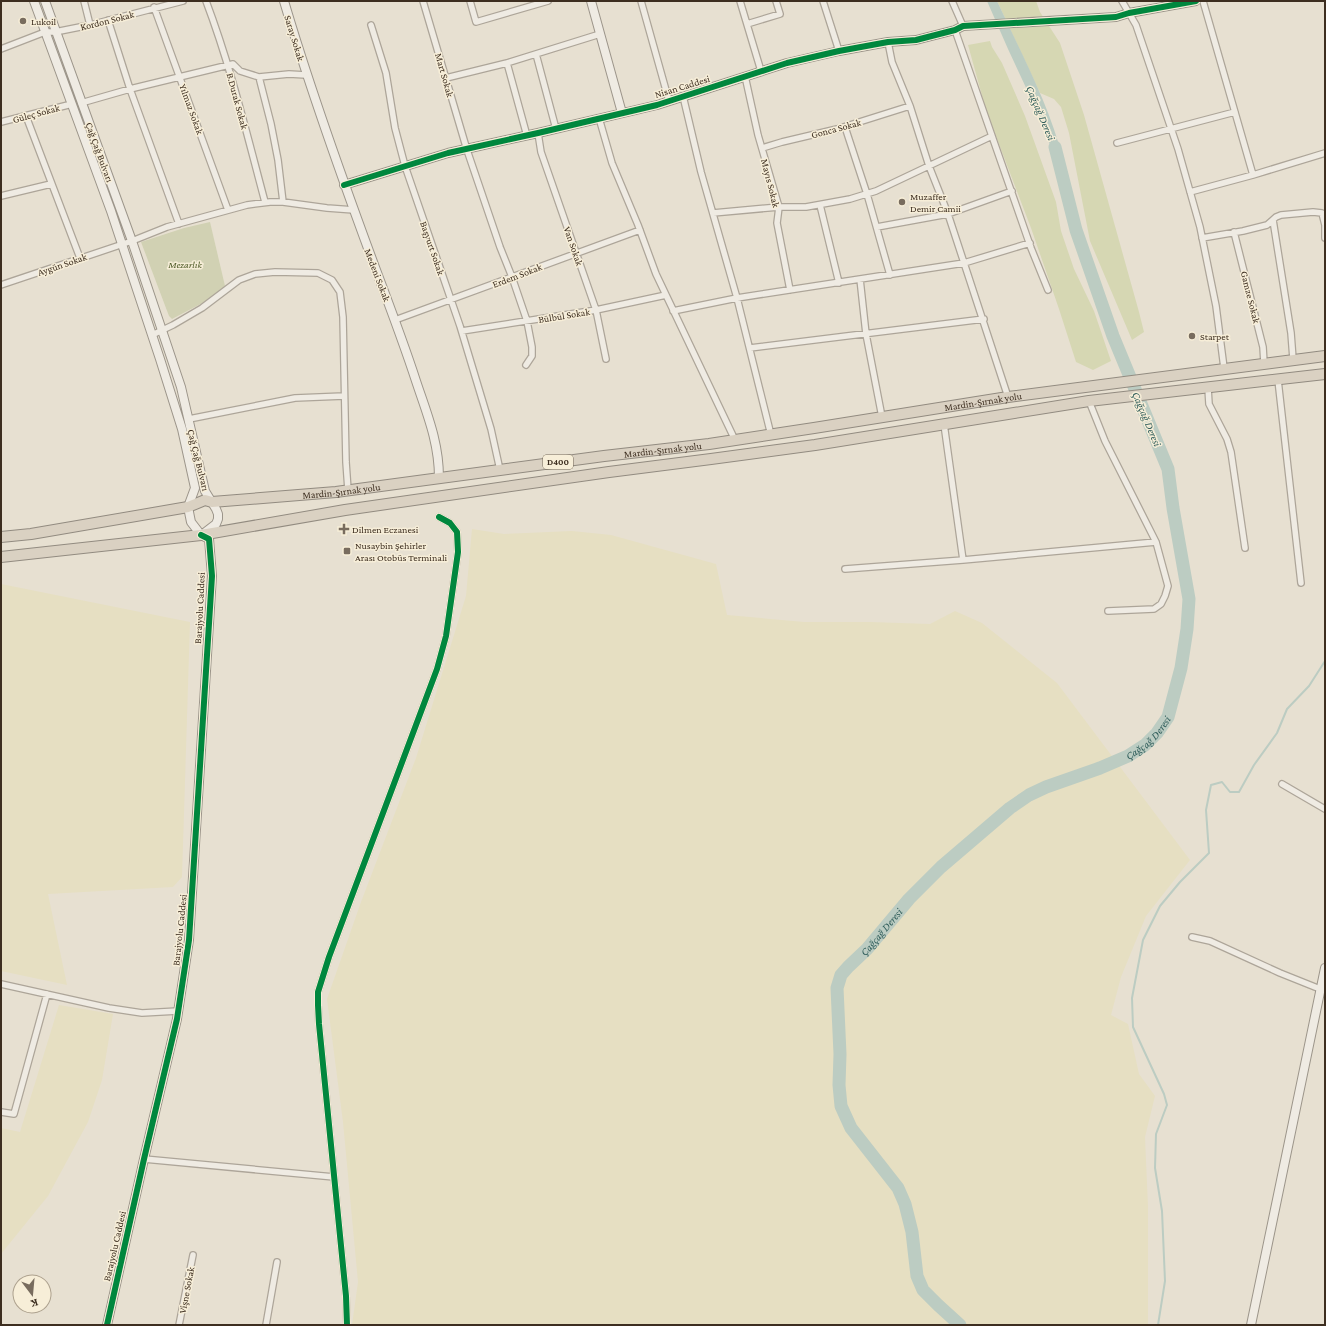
<svg xmlns="http://www.w3.org/2000/svg" width="1326" height="1326" viewBox="0 0 1326 1326" font-family="'Crimson Pro',serif">
<rect width="100%" height="100%" fill="#e7e0d1"/>
<!-- farmland -->
<path fill="#e6dfc2" d="M 472,529 L 504,534 L 572,531 L 611,535 L 716,564 L 727,615 L 804,622 L 870,622 L 930,624 L 955,611 L 982,623 L 1057,683 L 1190,860 L 1146,916 L 1121,977 L 1111,1015 L 1128,1024 L 1139,1074 L 1155,1096 L 1145,1137 L 1148,1207 L 1148,1325 L 352,1325 L 358,1282 L 343,1122 L 327,999 L 361,902 L 416,758 L 466,596 Z
M 1,584 L 190,622 L 182,877 L 173,887 L 48,894 L 67,985 L 1,971 Z
M 59,1005 L 113,1014 L 102,1080 L 88,1122 L 48,1196 L 1,1254 L 1,1128 L 20,1132 Z"/>
<!-- green -->
<path fill="#d6d7b3" d="M 997,1 L 1036,1 L 1040,12 L 1060,43 L 1084,115 L 1139,312 L 1144,332 L 1132,340 L 1090,241 L 1069,133 L 1061,107 L 1054,99 L 1040,93 Z
M 990,41 L 992,47 L 1002,63 L 1025,116 L 1056,202 L 1061,231 L 1074,269 L 1094,311 L 1111,361 L 1093,370 L 1076,362 L 1059,309 L 1031,228 L 986,110 L 968,45 Z"/>
<!-- cemetery -->
<path fill="#d1d1b3" d="M 210,222 L 225,286 L 210,299 L 172,319 L 169,316 L 141,242 L 184,228 Z"/>
<!-- water -->
<path fill="#bcccc2" d="M 987,1 L 997,1 C 1021,53 1049,104 1063,159 L 1060,164 L 1056,162 L 1042,122 L 1008,49 Z"/>
<g fill="none" stroke-linecap="round" stroke-linejoin="round">
<!-- stream -->
<path stroke="#bcccc2" stroke-width="2" d="M 1158,1325 L 1165,1281 L 1162,1211 L 1155,1168 L 1156,1134 L 1167,1105 L 1164,1094 L 1133,1027 L 1132,998 L 1143,940 L 1160,906 L 1180,882 L 1209,853 L 1206,810 L 1211,785 L 1222,782 L 1230,792 L 1239,792 L 1254,765 L 1277,733 L 1287,709 L 1309,686 L 1325,661"/>
<!-- river -->
<path stroke="#bcccc2" stroke-width="13" id="s1" d="M 960,1325 L 938,1305 L 923,1290 L 917,1276 L 912,1232 L 905,1204 L 898,1188 L 851,1128 L 841,1106 L 839,1085 L 840,1054 L 837,988 L 841,975 L 848,967 L 867,949 L 909,899 L 941,867 L 1010,808 L 1029,795 L 1046,787 L 1100,768 L 1128,756 L 1145,745 L 1157,733 L 1168,717 L 1181,668 L 1187,629 L 1189,599 L 1173,508 L 1168,469 L 1113,336 L 1076,230 L 1055,147"/>
<!-- street casing -->
<g stroke="#ada599" stroke-width="8">
<path id="street" d="M 84,1 L 90,25
M 206,1 C 231,67 247,135 265,202
M 423,1 L 467,150 L 500,247 L 512,277 L 527,321 L 532,347 L 532,356 L 526,365
M 470,1 L 476,22 L 548,1
M 641,1 L 669,101
M 740,1 L 761,71
M 823,1 L 839,51
M 952,1 L 963,26
M 1122,1 L 1136,25 L 1178,149 L 1200,227 L 1216,306 L 1224,368
M 1203,1 L 1253,175
M 154,7 L 228,210
M 108,20 L 130,89 L 179,224
M 747,24 L 780,14 L 776,1
M 371,25 L 386,73 L 395,128 L 405,166 L 460,326 L 491,429 L 500,470
M 955,30 L 1031,248 L 1048,290
M 888,42 L 892,62 L 910,106 L 929,166 L 948,214 L 1008,397
M 1,49 L 45,32 L 55,32 L 90,25 L 183,1
M 536,54 L 556,129
M 507,63 L 527,136
M 745,76 L 758,135 L 779,207 L 777,223 L 790,290
M 259,77 L 271,124 L 278,160 L 283,202
M 446,78 L 507,63 L 600,34
M 683,96 L 701,172 L 737,298 L 771,435
M 81,103 L 130,89 L 233,64 L 240,71 L 259,77 L 289,74 L 306,75
M 26,116 L 80,258
M 599,118 L 612,163 L 638,225 L 656,274 L 735,440
M 1,122 L 72,104
M 845,127 L 867,194 L 890,275
M 538,133 L 541,152 L 596,310 L 606,359
M 1117,143 L 1235,112
M 762,148 L 782,142 L 837,129 L 910,106
M 1190,192 L 1253,175 L 1325,153
M 1,196 L 51,184
M 820,205 L 839,283
M 713,213 L 779,207 L 806,207 L 850,199 L 876,191 L 992,136
M 1273,220 L 1291,333 L 1293,359
M 877,227 L 948,214 L 1012,191
M 1234,232 L 1263,347 L 1264,363
M 1202,238 L 1243,231 L 1267,225 L 1276,217 L 1281,215 L 1313,212 L 1322,213 L 1325,225 L 1325,238
M 860,279 L 866,334 L 882,417
M 1,285 L 132,241 L 167,227 L 247,205 L 270,202 L 283,202 L 327,208 L 354,210
M 673,311 L 737,298 L 964,263 L 1030,243
M 395,320 L 640,230
M 462,331 L 596,310 L 666,295
M 152,335 L 173,325 L 202,308 L 239,280 L 255,274 L 275,272 L 318,273 L 332,280 L 340,292 L 343,317 L 346,462 L 348,490
M 750,348 L 984,319
M 1278,380 L 1301,583
M 1208,388 L 1209,404 L 1227,439 L 1231,452 L 1245,548
M 1089,401 L 1105,441 L 1156,542 L 1168,586 L 1165,596 L 1161,604 L 1154,609 L 1108,611
M 189,419 L 295,398 L 344,396
M 944,424 L 963,560
M 845,569 L 963,560 L 1156,542
M 1282,784 L 1325,809
M 1192,937 L 1210,941 L 1280,973 L 1320,989
M 1,984 L 109,1008 L 142,1013 L 178,1011
M 1,1112 L 14,1114 L 47,994
M 144,1159 L 334,1177
M 179,1325 L 193,1255
M 266,1325 L 277,1262
M 347,1325 L 346,1296 L 319,1024 L 318,1005 L 318,992 L 329,957 L 437,669 L 446,636 L 458,552 L 457,532 L 450,523 L 439,517"/>
</g>
<!-- secondary casing -->
<g stroke="#9c958a" stroke-width="10">
<path id="secondary" d="M 34,1 L 111,211 L 160,359 L 182,429 L 195,488 L 188,507 L 191,522 L 201,535 L 209,539 L 212,576 L 189,940 L 177,1019 L 144,1159 L 107,1325
M 45,1 L 132,241 L 181,387 L 205,491 L 216,509 L 218,514 L 218,519 L 216,524 L 203,534
M 284,1 C 311,92 343,181 376,270 C 390,307 404,344 416,381 C 427,414 439,442 439,478
M 591,1 L 622,113
M 344,185 L 448,153 L 538,133 L 657,105 L 787,63 L 839,51 L 888,42 L 916,40 L 955,30 L 963,26 L 1116,17 L 1129,13 L 1196,1
M 1251,1325 L 1325,968"/>
</g>
<!-- highway casing -->
<g stroke="#928b80" stroke-width="12">
<g id="highway">
<path id="s2" d="M 1,537 L 31,534 L 188,507 L 205,500 L 212,502 L 336,492 L 604,456 L 709,444 L 814,428 L 1008,397 L 1325,356"/>
<path d="M 1,557 L 201,535 L 345,510 L 609,472 L 711,459 L 815,445 L 1089,401 L 1325,374"/>
</g>
</g>
<!-- street -->
<use href="#street" stroke="#efebe3" stroke-width="5.5"/>
<!-- secondary -->
<use href="#secondary" stroke="#efebe3" stroke-width="8"/>
<!-- highway -->
<use href="#highway" stroke="#dad1c2" stroke-width="10"/>
<!-- cycleway casing -->
<g stroke="#f7eed8" stroke-width="8">
<path id="cycleway" d="M 344,185 L 448,153 L 538,133 L 657,105 L 787,63 L 839,51 L 888,42 L 916,40 L 955,30 L 963,26 L 1116,17 L 1129,13 L 1196,1
M 107,1325 L 144,1159 L 177,1019 L 189,940 L 212,576 L 209,539 L 201,535
M 347,1325 L 346,1296 L 319,1024 L 318,1005 L 318,992 L 329,957 L 437,669 L 446,636 L 458,552 L 457,532 L 450,523 L 439,517"/>
</g>
<!-- cycleway -->
<use href="#cycleway" stroke="#00873e" stroke-width="6"/>
</g>
<!-- markers -->
<g fill="#786c5e" stroke="#f7eed8" stroke-width="1.5">
<circle cx="23" cy="21" r="4"/>
<circle cx="902" cy="202" r="4"/>
<circle cx="1192" cy="336" r="4"/>
<path d="M342 523h4v4h4v4h-4v4h-4v-4h-4v-4h4z"/>
<rect x="343" y="547" width="8" height="8" rx="2"/>
</g>
<g text-anchor="middle" stroke-width="3" stroke-linejoin="round" paint-order="stroke">
<!-- shield labels -->
<rect fill="#f7eed8" stroke="#756857" stroke-width="1" x="543" y="455" width="30" height="14" rx="3"/>
<g font-size="9" font-weight="bold" fill="#3d2e20">
<text x="558" y="465">D400</text>
</g>
<!-- street labels -->
<g font-size="10" fill="#3d2e20" stroke="#f7eed8">
<text transform="translate(107 20) rotate(-14)" y="4">Kordon Sokak</text>
<text transform="translate(295 38) rotate(73)" y="4">Saray Sokak</text>
<text transform="translate(445 75) rotate(74)" y="4">Mart Sokak</text>
<text transform="translate(682 86) rotate(-17)" y="4">Nisan Caddesi</text>
<text transform="translate(238 101) rotate(75)" y="4">B.Durak Sokak</text>
<text transform="translate(192 109) rotate(70)" y="4">Yılmaz Sokak</text>
<text transform="translate(36 113) rotate(-15)" y="4">Güleç Sokak</text>
<text transform="translate(836 128) rotate(-15)" y="4">Gonca Sokak</text>
<text transform="translate(100 152) rotate(70)" y="4">Çağ Çağ Bulvarı</text>
<text transform="translate(771 183) rotate(76)" y="4">Mayıs Sokak</text>
<text transform="translate(574 246) rotate(71)" y="4">Van Sokak</text>
<text transform="translate(433 248) rotate(71)" y="4">Başyurt Sokak</text>
<text transform="translate(62 264) rotate(-19)" y="4">Aygün Sokak</text>
<text transform="translate(378 275) rotate(69)" y="4">Medeni Sokak</text>
<text transform="translate(517 275) rotate(-21)" y="4">Erdem Sokak</text>
<text transform="translate(1251 297) rotate(76)" y="4">Gamze Sokak</text>
<text transform="translate(564 315) rotate(-9)" y="4">Bülbül Sokak</text>
<text dy="4" stroke="none"><textPath href="#s2" startOffset="993">Mardin-Şırnak yolu</textPath></text>
<text dy="4" stroke="none"><textPath href="#s2" startOffset="669">Mardin-Şırnak yolu</textPath></text>
<text transform="translate(199 460) rotate(76)" y="4">Çağ Çağ Bulvarı</text>
<text dy="4" stroke="none"><textPath href="#s2" startOffset="345">Mardin-Şırnak yolu</textPath></text>
<text transform="translate(199 608) rotate(-87)" y="4">Barajyolu Caddesi</text>
<text transform="translate(179 930) rotate(-84)" y="4">Barajyolu Caddesi</text>
<text transform="translate(114 1246) rotate(-77)" y="4">Barajyolu Caddesi</text>
<text transform="translate(186 1290) rotate(-79)" y="4">Vişne Sokak</text>
</g>
<!-- poi labels -->
<g font-size="10" fill="#3d2e20" stroke="#f7eed8" text-anchor="start">
<text x="31" y="25">Lukoil</text>
<text x="910" y="200">Muzaffer<tspan x="910" dy="12">Demir Camii</tspan></text>
<text x="1200" y="340">Starpet</text>
<text x="352" y="533">Dilmen Eczanesi</text>
<text x="355" y="549">Nusaybin Şehirler<tspan x="355" dy="12">Arası Otobüs Terminali</tspan></text>
</g>
<!-- park labels -->
<g font-size="10" font-style="italic" fill="#4d5a26" stroke="#f7eed8">
<text x="185" y="268">Mezarlık</text>
</g>
<!-- water labels -->
<g font-size="11" font-style="italic" fill="#2f5d5a" stroke="#f7eed8">
<text transform="translate(1041 113) rotate(67)" y="4">Çağçağ Deresi</text>
<text transform="translate(1147 419) rotate(67)" y="4">Çağçağ Deresi</text>
<text dy="4" stroke="none"><textPath href="#s1" startOffset="784">Çağçağ Deresi</textPath></text>
<text dy="4" stroke="none"><textPath href="#s1" startOffset="448">Çağçağ Deresi</textPath></text>
</g>
</g>
<!-- border -->
<rect width="1326" height="1326" fill="none" stroke="#3d2e20" stroke-width="4"/>
<!-- north arrow -->
<g transform="translate(32 1294) rotate(164)"><circle r="19" fill="#f7eed8" stroke="#ada18e"/>
<path d="M0-3L7 15L0 10L-7 15Z" fill="#786c5e"/>
<text y="-6" font-size="11" font-weight="bold" text-anchor="middle" fill="#3d2e20">K</text>
</g>
</svg>
